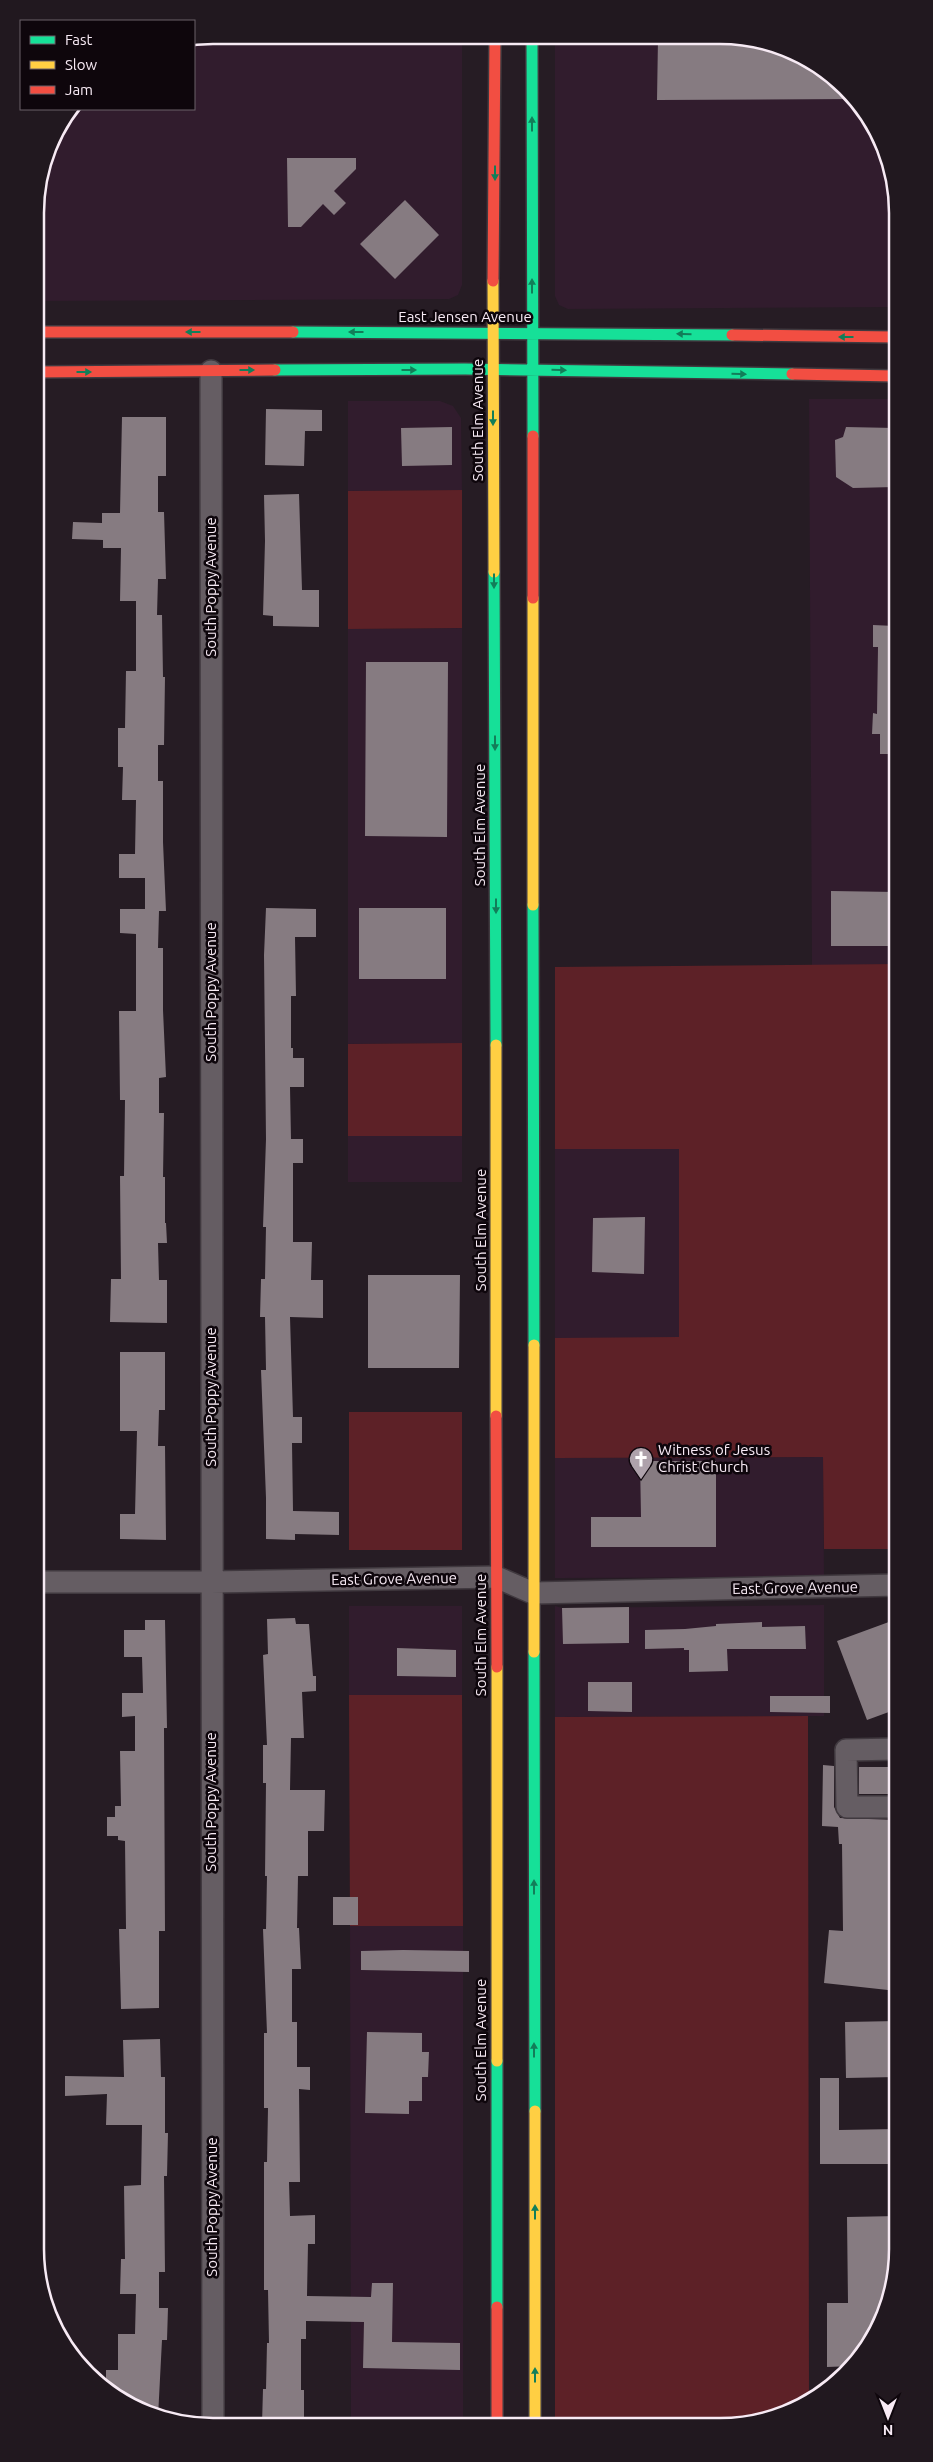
<svg xmlns="http://www.w3.org/2000/svg" width="933" height="2462" viewBox="0 0 933 2462" font-family="Ubuntu,sans-serif">
<rect width="100%" height="100%" fill="#261c24"/>
<!-- built -->
<path fill="#311c2d" d="M 213,35 L 462,37 L 462,285 L 458,295 L 449,299 L 36,301 L 35,201 L 53,134 L 73,109 L 194,109 L 194,39 Z
M 555,37 L 755,38 L 809,59 L 846,87 L 874,124 L 895,178 L 895,307 L 568,309 L 559,305 L 555,296 Z
M 809,399 L 895,399 L 896,964 L 812,966 Z
M 348,401 L 440,401 L 453,406 L 461,418 L 462,490 L 348,491 Z
M 462,628 L 462,1043 L 348,1044 L 348,629 Z
M 348,1136 L 462,1136 L 462,1182 L 348,1182 Z
M 555,1149 L 679,1149 L 679,1338 L 555,1338 Z
M 823,1457 L 824,1577 L 555,1578 L 555,1458 Z
M 824,1605 L 824,1716 L 555,1717 L 555,1606 L 562,1608 Z
M 349,1606 L 462,1606 L 462,1695 L 349,1695 Z
M 350,1926 L 463,1926 L 463,2424 L 351,2424 Z"/>
<!-- green -->
<path fill="#5d2127" d="M 462,490 L 462,628 L 348,629 L 348,491 Z
M 896,964 L 897,1549 L 824,1549 L 823,1457 L 555,1458 L 555,1338 L 679,1337 L 679,1149 L 555,1149 L 555,967 Z
M 462,1043 L 462,1136 L 348,1136 L 348,1044 Z
M 349,1412 L 462,1412 L 462,1550 L 349,1550 Z
M 349,1695 L 462,1695 L 463,1926 L 350,1926 Z
M 808,1716 L 809,2403 L 755,2424 L 555,2424 L 555,1717 Z"/>
<!-- building -->
<path fill="#867b81" d="M 658,38 L 755,38 L 809,59 L 846,87 L 855,99 L 657,100 Z
M 287,158 L 356,158 L 356,169 L 334,191 L 346,203 L 334,215 L 323,204 L 301,227 L 288,227 Z
M 405,200 L 439,235 L 395,279 L 360,244 Z
M 266,409 L 322,410 L 322,431 L 305,431 L 304,466 L 265,465 Z
M 122,417 L 166,417 L 166,476 L 158,476 L 158,512 L 164,512 L 166,579 L 158,579 L 157,615 L 162,615 L 163,677 L 165,677 L 164,745 L 158,745 L 158,781 L 163,781 L 163,842 L 166,911 L 159,911 L 158,948 L 163,948 L 163,1010 L 166,1077 L 159,1078 L 159,1113 L 164,1113 L 163,1177 L 165,1177 L 165,1223 L 166,1223 L 167,1243 L 158,1243 L 159,1280 L 167,1280 L 167,1323 L 110,1322 L 111,1279 L 121,1279 L 120,1176 L 124,1176 L 125,1100 L 120,1100 L 119,1011 L 136,1011 L 136,934 L 120,933 L 120,909 L 145,909 L 145,878 L 119,878 L 119,854 L 135,854 L 136,800 L 122,800 L 123,767 L 118,767 L 118,728 L 125,728 L 126,671 L 136,671 L 136,601 L 120,601 L 121,548 L 103,548 L 103,540 L 72,539 L 73,522 L 102,523 L 102,513 L 120,513 Z
M 452,427 L 452,465 L 402,466 L 401,428 Z
M 846,427 L 895,428 L 895,487 L 853,488 L 836,477 L 835,440 L 843,437 Z
M 299,494 L 302,590 L 319,590 L 319,627 L 273,626 L 273,616 L 263,615 L 265,541 L 264,495 Z
M 873,625 L 895,626 L 895,754 L 880,754 L 880,734 L 872,734 L 873,713 L 877,714 L 878,647 L 873,647 Z
M 366,662 L 448,662 L 447,837 L 365,836 Z
M 831,891 L 896,892 L 896,946 L 831,946 Z
M 266,908 L 316,909 L 316,937 L 295,937 L 296,996 L 291,996 L 291,1048 L 293,1048 L 293,1058 L 304,1058 L 304,1087 L 290,1087 L 291,1139 L 303,1139 L 303,1163 L 293,1163 L 293,1242 L 312,1242 L 311,1280 L 323,1280 L 323,1318 L 290,1317 L 293,1417 L 302,1417 L 302,1443 L 292,1443 L 293,1511 L 339,1512 L 339,1535 L 295,1534 L 295,1540 L 266,1539 L 266,1498 L 261,1370 L 266,1370 L 265,1317 L 260,1317 L 261,1279 L 265,1279 L 266,1227 L 263,1227 L 266,1139 L 264,955 Z
M 359,908 L 446,908 L 446,979 L 359,979 Z
M 645,1217 L 644,1274 L 592,1272 L 593,1218 Z
M 368,1275 L 460,1275 L 459,1368 L 368,1368 Z
M 120,1352 L 165,1352 L 165,1410 L 159,1410 L 158,1446 L 165,1446 L 166,1540 L 120,1539 L 120,1514 L 135,1514 L 137,1431 L 120,1431 Z
M 640,1461 L 716,1461 L 716,1547 L 591,1547 L 591,1517 L 641,1517 Z
M 629,1607 L 629,1643 L 563,1644 L 562,1608 Z
M 295,1618 L 296,1624 L 309,1624 L 313,1676 L 316,1676 L 316,1691 L 302,1692 L 304,1738 L 291,1738 L 290,1790 L 325,1790 L 324,1831 L 308,1831 L 308,1876 L 298,1876 L 297,1928 L 299,1928 L 301,1969 L 292,1969 L 292,2022 L 297,2022 L 297,2067 L 310,2067 L 310,2090 L 299,2089 L 300,2182 L 289,2182 L 290,2216 L 315,2215 L 315,2244 L 308,2244 L 307,2296 L 371,2297 L 372,2283 L 393,2283 L 392,2342 L 460,2343 L 460,2370 L 363,2368 L 364,2322 L 306,2321 L 306,2339 L 301,2339 L 301,2390 L 304,2390 L 304,2424 L 262,2424 L 263,2389 L 266,2389 L 267,2343 L 269,2343 L 268,2290 L 264,2290 L 264,2162 L 267,2162 L 268,2108 L 264,2108 L 264,2033 L 267,2033 L 263,1929 L 266,1929 L 267,1876 L 265,1876 L 266,1783 L 263,1783 L 263,1745 L 267,1745 L 263,1655 L 268,1654 L 267,1619 Z
M 897,1619 L 897,1709 L 867,1720 L 837,1641 Z
M 145,1620 L 165,1620 L 167,1728 L 164,1728 L 165,1931 L 159,1931 L 159,2008 L 121,2009 L 119,1929 L 126,1929 L 125,1841 L 118,1840 L 118,1836 L 107,1836 L 107,1817 L 115,1817 L 115,1806 L 121,1806 L 120,1751 L 135,1751 L 135,1716 L 122,1717 L 122,1693 L 143,1693 L 142,1657 L 124,1657 L 124,1630 L 145,1630 Z
M 762,1622 L 762,1627 L 805,1626 L 806,1649 L 727,1649 L 728,1671 L 689,1672 L 689,1650 L 684,1650 L 684,1648 L 645,1649 L 645,1630 L 685,1629 L 716,1626 L 716,1624 Z
M 397,1648 L 456,1650 L 456,1677 L 397,1676 Z
M 588,1682 L 632,1682 L 632,1712 L 588,1711 Z
M 770,1696 L 830,1696 L 830,1713 L 770,1712 Z
M 823,1765 L 834,1766 L 834,1807 L 840,1818 L 897,1820 L 897,1991 L 824,1983 L 829,1930 L 843,1931 L 842,1844 L 839,1844 L 838,1827 L 822,1826 Z
M 859,1767 L 897,1767 L 897,1794 L 859,1794 Z
M 333,1897 L 358,1897 L 358,1925 L 333,1925 Z
M 403,1950 L 469,1951 L 469,1972 L 361,1970 L 361,1951 Z
M 897,2021 L 897,2077 L 846,2078 L 845,2022 Z
M 367,2032 L 422,2033 L 422,2052 L 429,2052 L 428,2077 L 422,2077 L 422,2101 L 409,2101 L 409,2114 L 365,2113 Z
M 160,2039 L 161,2077 L 165,2077 L 165,2133 L 168,2133 L 167,2176 L 164,2176 L 165,2272 L 159,2272 L 159,2308 L 168,2308 L 167,2340 L 162,2340 L 158,2417 L 134,2409 L 106,2388 L 106,2370 L 118,2370 L 118,2334 L 135,2334 L 136,2294 L 120,2294 L 121,2259 L 125,2259 L 124,2186 L 141,2185 L 142,2125 L 106,2125 L 107,2094 L 65,2096 L 65,2076 L 124,2077 L 123,2040 Z
M 820,2078 L 839,2078 L 839,2130 L 897,2129 L 897,2164 L 820,2164 Z
M 898,2216 L 898,2260 L 885,2317 L 854,2366 L 827,2367 L 827,2303 L 848,2303 L 847,2217 Z"/>
<g fill="none" stroke-linecap="round" stroke-linejoin="round">
<!-- street casing -->
<g stroke="#40393f" stroke-width="24">
<path id="street" d="M 211,371 L 213,2424
M 37,1582 L 211,1582 L 496,1577 L 533,1593 L 897,1585
M 897,1749 L 846,1750 L 847,1807 L 897,1807"/>
</g>
<!-- fast casing -->
<g stroke="#40393f" stroke-width="14">
<path id="fast" d="M 532,37 L 533,436
M 293,332 L 732,335
M 275,370 L 465,369 L 792,374
M 494,572 L 496,1045
M 533,905 L 534,1345
M 534,1652 L 535,2111
M 497,2061 L 497,2307"/>
</g>
<!-- slow casing -->
<g stroke="#40393f" stroke-width="14">
<path id="slow" d="M 493,281 L 494,572
M 533,598 L 533,905
M 496,1045 L 496,1416
M 534,1345 L 534,1652
M 497,1667 L 497,2061
M 535,2111 L 535,2424"/>
</g>
<!-- jam casing -->
<g stroke="#40393f" stroke-width="14">
<path id="jam" d="M 493,281 L 495,37
M 36,332 L 293,332
M 732,335 L 895,337
M 36,372 L 275,370
M 792,374 L 895,376
M 533,436 L 533,598
M 496,1416 L 497,1667
M 497,2307 L 497,2424"/>
</g>
<!-- street -->
<use href="#street" stroke="#655d63" stroke-width="21"/>
<!-- fast -->
<use href="#fast" stroke="#16e098" stroke-width="11"/>
<!-- slow -->
<use href="#slow" stroke="#ffcf43" stroke-width="11"/>
<!-- jam -->
<use href="#jam" stroke="#f24e42" stroke-width="11"/>
</g>
<!-- one-way arrows -->
<defs><path id="oneway-solid" d="M-6-.8H1V-3.2L6.5 0L1 3.2V.8H-6Z" transform="scale(1.25)"/></defs>
<g fill="#127e59">
<use href="#oneway-solid" transform="translate(532 124) rotate(-90)"/>
<use href="#oneway-solid" transform="translate(495 173) rotate(90)"/>
<use href="#oneway-solid" transform="translate(532 286) rotate(-90)"/>
<use href="#oneway-solid" transform="translate(193 332) rotate(180)"/>
<use href="#oneway-solid" transform="translate(356 332) rotate(180)"/>
<use href="#oneway-solid" transform="translate(684 334) rotate(-179)"/>
<use href="#oneway-solid" transform="translate(846 337) rotate(-180)"/>
<use href="#oneway-solid" transform="translate(247 370)"/>
<use href="#oneway-solid" transform="translate(409 370)"/>
<use href="#oneway-solid" transform="translate(559 370) rotate(1)"/>
<use href="#oneway-solid" transform="translate(84 372)"/>
<use href="#oneway-solid" transform="translate(739 374) rotate(1)"/>
<use href="#oneway-solid" transform="translate(493 418) rotate(90)"/>
<use href="#oneway-solid" transform="translate(494 581) rotate(90)"/>
<use href="#oneway-solid" transform="translate(495 743) rotate(90)"/>
<use href="#oneway-solid" transform="translate(496 906) rotate(90)"/>
<use href="#oneway-solid" transform="translate(534 1887) rotate(-90)"/>
<use href="#oneway-solid" transform="translate(534 2050) rotate(-90)"/>
<use href="#oneway-solid" transform="translate(535 2212) rotate(-90)"/>
<use href="#oneway-solid" transform="translate(535 2375) rotate(-90)"/>
</g>
<!-- icons -->
<defs>
<g id="church-pin" transform="scale(1.25)"><path d="M0 17L-7.5 6A9.5 9.5 0 1 1 7.5 6Z" fill="#aea2ab" stroke="#0e060c"/><path d="M-1.2-6h2.4v3.5h3.3v2.4h-3.3V6h-2.4V-.1h-3.3v-2.4h3.3Z" fill="#fff"/></g>
</defs>
<g fill-rule="evenodd">
<use href="#church-pin" x="641" y="1459"/>
</g>
<g text-anchor="middle" stroke-width="5" stroke-linejoin="round" paint-order="stroke">
<!-- street labels -->
<g font-size="15" fill="#f7eaf4" stroke="#0e060c">
<text x="465" y="322">East Jensen Avenue</text>
<text transform="translate(478 420) rotate(-90)" y="5">South Elm Avenue</text>
<text transform="translate(211 587) rotate(-90)" y="5">South Poppy Avenue</text>
<text transform="translate(480 825) rotate(-90)" y="5">South Elm Avenue</text>
<text transform="translate(211 992) rotate(-90)" y="5">South Poppy Avenue</text>
<text transform="translate(481 1230) rotate(-90)" y="5">South Elm Avenue</text>
<text transform="translate(211 1397) rotate(-90)" y="5">South Poppy Avenue</text>
<text transform="translate(394 1579) rotate(-1)" y="5">East Grove Avenue</text>
<text transform="translate(795 1588) rotate(-1)" y="5">East Grove Avenue</text>
<text transform="translate(481 1635) rotate(-90)" y="5">South Elm Avenue</text>
<text transform="translate(211 1802) rotate(-90)" y="5">South Poppy Avenue</text>
<text transform="translate(481 2040) rotate(-90)" y="5">South Elm Avenue</text>
<text transform="translate(212 2207) rotate(-90)" y="5">South Poppy Avenue</text>
</g>
<!-- poi labels -->
<g font-size="15" fill="#f7eaf4" stroke="#0e060c" text-anchor="start">
<text x="658" y="1455">Witness of Jesus<tspan x="658" dy="17">Christ Church</tspan></text>
</g>
</g>
<!-- crop -->
<path d="M0 0H933V2462H0ZM213 44H720A169 169 0 0 1 889 213V2249A169 169 0 0 1 720 2418H213A169 169 0 0 1 44 2249V213A169 169 0 0 1 213 44Z" fill="#21181f" fill-rule="evenodd"/>
<path fill="none" stroke="#f7eaf4" stroke-width="2.5" d="M213 44H720A169 169 0 0 1 889 213V2249A169 169 0 0 1 720 2418H213A169 169 0 0 1 44 2249V213A169 169 0 0 1 213 44Z"/>
<!-- legend -->
<rect x="20" y="20" width="175" height="90" fill="#0e060c" stroke="#6b6169"/>
<rect x="30" y="36" width="25" height="8" fill="#16e098" stroke="#6b6169"/>
<text x="65" y="45" font-size="15" fill="#f7eaf4">Fast</text>
<rect x="30" y="61" width="25" height="8" fill="#ffcf43" stroke="#6b6169"/>
<text x="65" y="70" font-size="15" fill="#f7eaf4">Slow</text>
<rect x="30" y="86" width="25" height="8" fill="#f24e42" stroke="#6b6169"/>
<text x="65" y="95" font-size="15" fill="#f7eaf4">Jam</text>
<!-- north arrow -->
<g transform="translate(888 2417) rotate(180)" stroke="#0e060c" stroke-width="4" paint-order="stroke">
<path d="M0-4L9 19L0 12L-9 19Z" fill="#f7eaf4"/>
<text y="-8" font-size="14" font-weight="bold" text-anchor="middle" fill="#f7eaf4">N</text>
</g>
</svg>
